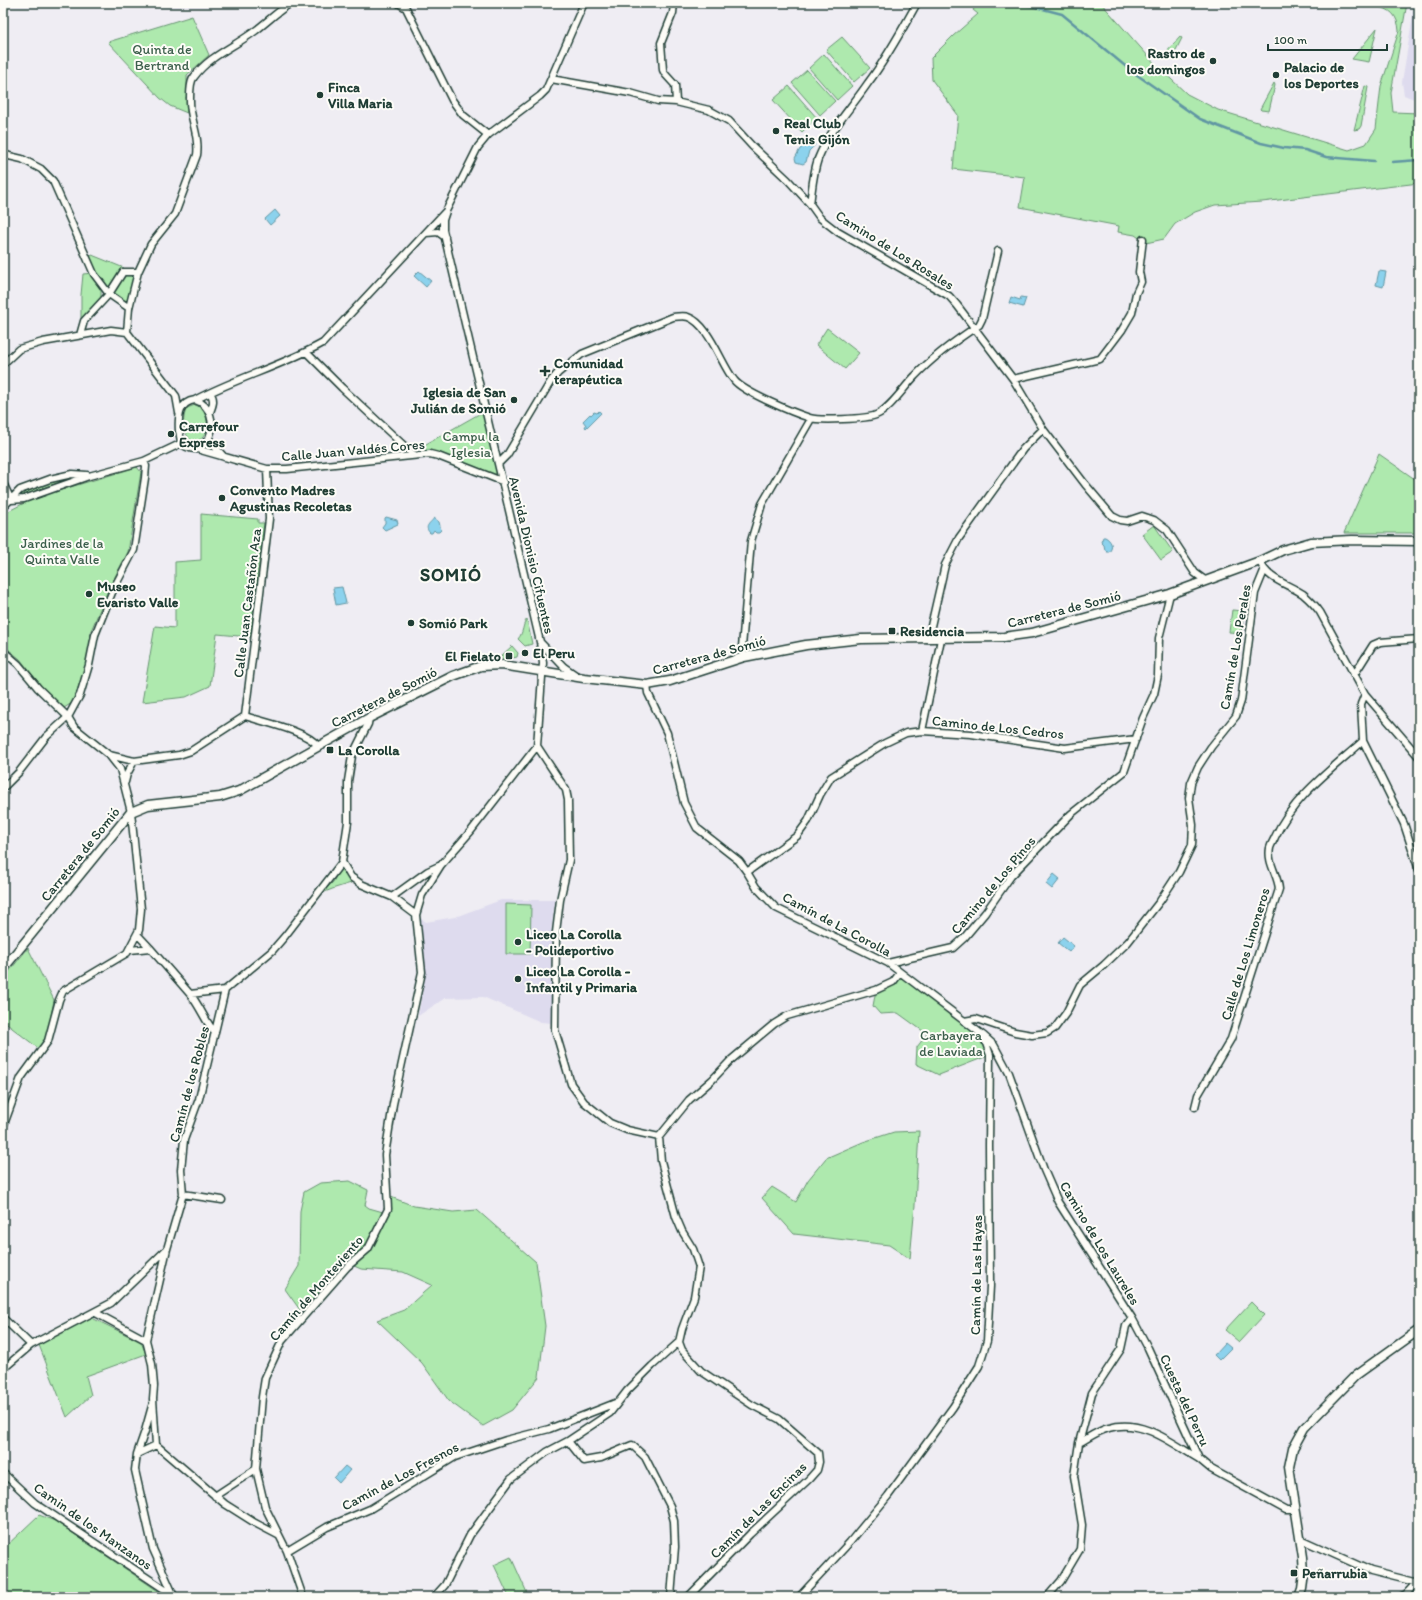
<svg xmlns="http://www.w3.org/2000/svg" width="1422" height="1600" viewBox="0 0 1422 1600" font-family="Itim,sans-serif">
<rect width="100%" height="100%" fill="#efedf3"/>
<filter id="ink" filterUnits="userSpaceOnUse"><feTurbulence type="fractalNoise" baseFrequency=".025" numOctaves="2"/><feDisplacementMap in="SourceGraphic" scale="8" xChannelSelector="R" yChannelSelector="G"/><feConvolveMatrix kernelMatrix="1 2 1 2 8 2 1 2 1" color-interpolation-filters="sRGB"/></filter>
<g filter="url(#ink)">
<!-- built -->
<path fill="#dedbee" d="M 1415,3 L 1419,3 L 1419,99 L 1414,99 L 1404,95 L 1402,82 Z
M 501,900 L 555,900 L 551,931 L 552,1023 L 541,1022 L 483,997 L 445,998 L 418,1016 L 426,972 L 420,918 L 426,922 L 455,917 Z"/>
<!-- green -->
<path fill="#aee9ae" stroke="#669371" d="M 978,3 L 1101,3 L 1156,65 L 1187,94 L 1218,110 L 1349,150 L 1366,144 L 1376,129 L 1381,86 L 1399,31 C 1398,16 1391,8 1376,7 L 1379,3 L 1407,3 L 1391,93 L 1393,112 L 1419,113 L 1419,183 L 1262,202 L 1215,205 L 1195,212 L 1175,224 L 1164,239 L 1146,243 L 1135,235 L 1118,232 L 1119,226 L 1020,207 L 1025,177 L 953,169 L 958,115 L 932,80 L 931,58 L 953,36 L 978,14 L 973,10 Z
M 192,16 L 209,55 L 187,75 L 187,113 L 170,106 L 160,98 L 108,42 Z
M 1377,28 L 1369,62 L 1352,59 Z
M 842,37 L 870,68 L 854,82 L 826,50 Z
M 1180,37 L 1182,38 L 1171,60 L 1165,54 Z
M 824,54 L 852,86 L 837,100 L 809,68 Z
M 807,70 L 835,101 L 820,115 L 792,83 Z
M 1274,83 L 1275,85 L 1269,111 L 1261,110 L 1260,109 Z
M 789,86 L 817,118 L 802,132 L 773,100 Z
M 1365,86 L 1368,87 L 1361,126 L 1359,129 L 1354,130 Z
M 92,255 L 124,268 L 110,289 L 106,289 L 89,256 Z
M 93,273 L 101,289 L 101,300 L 81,322 L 81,295 L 83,274 Z
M 135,273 L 129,299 L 124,303 L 112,295 L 125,274 Z
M 827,328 L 859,353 L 845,369 L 816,345 Z
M 195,405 C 211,409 212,441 193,442 C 183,435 181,419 187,408 Z
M 486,410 L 504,482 L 438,456 L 422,454 L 426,444 Z
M 1379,454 L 1419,482 L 1419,533 L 1344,533 Z
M 137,467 L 141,472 L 128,552 L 109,588 L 90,633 C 95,645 79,685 74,699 L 72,703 L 64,708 L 47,693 L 20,659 L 3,645 L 3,514 L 34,498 Z
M 70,477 L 71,480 L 48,486 L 24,496 L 21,496 L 23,493 L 45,484 Z
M 201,514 L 258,519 L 258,523 L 264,523 L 250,637 L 217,634 L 210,686 L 186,697 L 142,702 L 155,626 L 175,628 L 175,562 L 201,560 Z
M 1154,525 L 1173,552 L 1161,560 L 1142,534 Z
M 1232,610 L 1244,611 L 1241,633 L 1229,632 Z
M 527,619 L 532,644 L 525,646 L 518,639 C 524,632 522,625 527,619 Z
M 512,646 L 518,653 L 517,657 L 504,660 L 500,657 Z
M 341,867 L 351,883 L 335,888 L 322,893 L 333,882 Z
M 506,904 L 531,905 L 530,954 L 506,954 Z
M 28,948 L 54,1000 L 47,1037 L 38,1048 L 3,1021 L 3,979 Z
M 900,973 L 984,1036 L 990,1055 L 939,1075 L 916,1064 L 917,1047 L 927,1034 L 898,1013 L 880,1014 L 873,1006 L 876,990 L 893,982 Z
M 919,1131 L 915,1205 L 910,1259 L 889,1245 L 794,1234 L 762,1198 L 772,1187 L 796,1202 L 808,1180 L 826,1158 L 863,1142 L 894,1132 Z
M 350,1181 L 368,1190 L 365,1205 L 369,1208 L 383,1212 L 391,1197 L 414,1206 L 453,1212 L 477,1210 L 536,1262 L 545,1326 L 539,1377 L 512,1410 L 483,1426 L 449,1401 L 422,1363 L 377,1320 L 404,1310 L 432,1285 L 403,1272 L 361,1269 L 345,1262 L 314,1298 L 300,1310 L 285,1289 L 299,1266 L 300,1211 L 304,1192 L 320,1183 Z
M 1251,1302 L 1264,1315 L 1239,1342 L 1225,1330 Z
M 90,1317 L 141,1342 L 146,1354 L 86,1376 L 91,1395 L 67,1417 L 39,1345 Z
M 39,1515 L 55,1521 L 167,1597 L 3,1597 L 3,1549 Z
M 511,1557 L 528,1595 L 523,1597 L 509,1597 L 494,1565 Z"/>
<!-- water -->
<path fill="#8cd2ed" stroke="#6096a3" d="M 809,142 L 814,143 L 815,145 L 809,151 L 806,162 L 803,164 L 796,162 L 795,158 L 800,149 Z
M 275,210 L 280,216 L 270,225 L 265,219 Z
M 419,271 L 431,281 L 426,287 L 414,276 Z
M 1379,271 L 1386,272 L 1383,287 L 1376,285 Z
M 1011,297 L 1020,300 L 1021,297 L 1026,298 L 1023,307 L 1009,303 Z
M 599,411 L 601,413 L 586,428 L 585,427 L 586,425 L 583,421 L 590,414 L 591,415 L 594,412 L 597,413 Z
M 386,517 L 397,520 L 398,524 L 385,530 L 382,527 L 385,523 L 385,518 Z
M 434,518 L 439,522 L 441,530 L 439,532 L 436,532 L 434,530 L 432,533 L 430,533 C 423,526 431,523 434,518 Z
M 1103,537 L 1105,537 C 1111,540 1114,547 1109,552 L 1107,552 L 1105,550 L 1104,545 L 1101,542 Z
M 342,587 L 346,603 L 336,605 L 333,588 Z
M 1054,874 L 1060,879 L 1052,889 L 1046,884 Z
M 1063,937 L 1074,946 L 1069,952 L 1058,943 Z
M 1225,1343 L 1231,1348 L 1219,1360 L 1214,1355 Z
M 345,1466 L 350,1470 L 339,1483 L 334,1478 Z"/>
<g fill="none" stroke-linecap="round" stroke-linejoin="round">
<!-- stream -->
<path stroke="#6096a3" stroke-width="2.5" d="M 1020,3 L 1062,14 L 1130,70 L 1200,119 L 1261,143 L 1284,148 L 1305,150 L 1326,157 L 1374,161
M 1392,162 L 1419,160"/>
<!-- minor casing -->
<g stroke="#1f3d34" stroke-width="9">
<path id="minor" d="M 398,3 L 406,8 L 452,100 L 463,115 L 488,135
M 674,3 L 673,13 L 661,43 L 662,56 L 663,70 L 665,74 L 675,85 L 676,102
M 551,79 L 630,93 L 658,101 L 676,102 L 709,110 L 729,121 L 752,146 L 788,180 L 810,204 L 820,218 L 838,232 L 949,296 L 957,305 L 1013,379 L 1043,429 L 1085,484 L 1112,516 L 1120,520 L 1127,521 L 1142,516 L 1154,520 L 1167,530 L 1195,573 L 1206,581
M 3,153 L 9,156 L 22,159 L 41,169 L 53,181 L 94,274 L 109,294 L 123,272 L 138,272
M 810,204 C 812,190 813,173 818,159 C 829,131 851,108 868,83 C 887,58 902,30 917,3
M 446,211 L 443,220 L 443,230 L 540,642 L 543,663 L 537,746 L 566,790 L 568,800 L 569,860 L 560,900 L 556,932 L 555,1030 L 571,1084 L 584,1102 L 610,1123 L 627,1130 L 659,1137
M 426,233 L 438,232 L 445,237
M 80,335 L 84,321 L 109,294 L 129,308
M 306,352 L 342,388 L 414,455
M 3,364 L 19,349 L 43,342 L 111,330 L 127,332
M 1013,379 L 1100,359 L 1122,330 L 1132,313 L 1136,293 L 1141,282 L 1139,272 L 1143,239
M 195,400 C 236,378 282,366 323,343 L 446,211 L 478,147 L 488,135 L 540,96 L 546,90 L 584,3
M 195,400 C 211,405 215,424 209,438 C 206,443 201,446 197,449 C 191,449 185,448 182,443 C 180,440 180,434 179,431 C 178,417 179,402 195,400 Z
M 210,412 C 213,405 215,399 210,393
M 179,413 L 176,396 L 127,332 L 129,308 L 138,272 L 151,244 L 175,214 L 197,155 C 200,135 189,118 190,98 C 190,92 190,81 194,77 C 209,56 234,47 255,31 C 267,22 278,11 291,3
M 208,439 L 224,457
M 197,449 L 267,469 L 287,469 L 430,454 L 438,456 L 504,482
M 499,463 L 507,455 L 551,381 L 558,373 L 582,354 L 673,317 C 678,317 683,315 688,317 C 709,324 721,364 734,380 C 743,392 794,413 810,418 C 819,421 867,419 876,415 C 890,409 904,387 915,376 C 933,357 956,340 979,325 L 982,319 L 998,251
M 3,483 L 11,500
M 11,500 L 24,499 L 89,476 L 144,461 L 182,443
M 3,507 L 20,490 L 50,479 L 72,474 L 87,475
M 1260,561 C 1266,579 1288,584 1303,594 C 1310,600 1315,605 1320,612 L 1365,694 L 1419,757
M 928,639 L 945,565 L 959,538 L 1023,449 L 1043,429
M 540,642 L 564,667 L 577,676
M 3,651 L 18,664 L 38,688 L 68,717 L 74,727 L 109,755 L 120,769 L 131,812 L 141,909 L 139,930 L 127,953 L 63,991 L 59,1000 L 48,1041 L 21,1078 L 3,1127
M 744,657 L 742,647 L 751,541 L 762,504 L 811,419
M 1354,675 L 1373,645 L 1380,642 L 1419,639
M 647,685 L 648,693 L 667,733 L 684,803 L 697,828 L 739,861 L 747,872 L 756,887 L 776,908 L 888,963 L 984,1036 L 994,1045 L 1009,1073 L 1044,1170 L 1058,1202 L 1132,1318 L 1126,1326 L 1121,1349 L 1092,1393 L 1079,1443 L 1074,1476 L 1082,1525 L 1080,1549 L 1061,1581 L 1047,1597
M 1365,694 L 1361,704 L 1363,741 L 1404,824 L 1419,870
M 245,716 L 269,519 L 267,469
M 922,731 L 941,639
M 109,755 L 134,761 L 179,755 L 191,751 L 245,716 C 263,722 307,731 318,746
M 125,782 L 127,774 L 134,761
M 3,788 L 19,772 L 46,737 L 68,717 L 80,695 L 89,665 L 95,635 L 113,590 L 134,550 L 145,478 L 146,466 L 144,461
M 747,872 L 797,836 L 808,821 L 820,795 L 831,777 L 885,743 L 906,733 L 922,731 L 971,734 L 1065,748 L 1136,739
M 392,897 L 428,871 L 441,865
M 416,915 L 422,895 L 441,865 L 471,831 L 537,746
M 137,934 L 150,948
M 130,950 L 150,948 L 190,994 L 225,990
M 888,963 L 953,948 L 964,938 L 985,913 L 1011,876 L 1071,814 L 1124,772 L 1143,718 L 1154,694 L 1158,675 L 1159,638 L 1170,594
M 190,994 C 200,1006 205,1021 215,1033
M 964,1021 L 976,1019 L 1015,1032 L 1032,1035 L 1047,1033 L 1055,1028 L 1066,1013 L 1080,985 L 1104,965 L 1128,942 L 1160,901 L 1179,872 L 1192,845 L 1193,825 L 1189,798 L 1191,783 L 1198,767 L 1211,747 L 1236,716 L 1241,701 L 1255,593 L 1264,571
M 1195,1107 L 1198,1095 L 1231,1039 L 1279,889 C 1278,875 1267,863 1270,848 C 1271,844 1274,840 1275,837 C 1293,797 1332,769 1363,741
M 183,1194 L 222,1200
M 94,1312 L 146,1340
M 3,1318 L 31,1345
M 1132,1318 L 1148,1348 L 1199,1459 L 1211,1469 L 1286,1510 L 1295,1510
M 3,1369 L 31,1345 L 111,1303 L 167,1249
M 1079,1443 C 1088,1438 1099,1430 1109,1428 C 1142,1418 1172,1443 1199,1459
M 156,1445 L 137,1454 L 135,1470 L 153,1549 L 173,1594
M 137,1454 L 145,1431 L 152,1406
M 3,1473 L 35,1503 L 173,1595
M 215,1496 L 256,1469
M 278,1535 L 255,1523 L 225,1504 L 156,1445 L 153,1399 L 154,1386 L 152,1364 L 146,1340 L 167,1249 L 183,1194 L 181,1170 L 184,1140 L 199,1099 L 225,990 L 272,951 L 285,936 L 342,862 L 348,822 L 348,781 L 352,756 L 368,724 L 369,718
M 1300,1539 L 1371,1571 L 1419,1583
M 287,1551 L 327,1527 L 370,1509 L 455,1457 L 506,1440 L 549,1429 L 618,1402
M 303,1597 L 287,1551 L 265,1507 L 256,1469 L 262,1397 L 265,1378 L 282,1341 L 347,1267 L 368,1249 L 388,1209 L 385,1155 L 393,1104 L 422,972 L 416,915 L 392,897 L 361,884 L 351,877 L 342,862
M 434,1597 L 445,1585 L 470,1535 L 511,1479 L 547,1452 L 568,1441
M 671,1597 L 675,1547 L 674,1521 L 670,1506 L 645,1457 L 632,1445 L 601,1458 L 584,1461 L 568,1441 L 610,1413 L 627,1391 L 652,1366 L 679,1342
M 688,1597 L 750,1534 L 809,1479 L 817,1470 L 819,1462 L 818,1453 L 779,1419 L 752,1405 L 701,1371 L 682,1350 L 679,1342 L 682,1329 L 694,1297 L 699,1267 L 693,1249 L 682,1231 L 676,1217 L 661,1161 L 659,1137 L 689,1100 L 712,1080 L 731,1060 L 774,1024 L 787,1016 L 876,990 L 893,982 L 900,973
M 799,1597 L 850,1542 L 888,1496 L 953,1407 L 979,1366 L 987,1341 L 990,1286 L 989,1145 L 990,1055 L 984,1037
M 1401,1597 L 1405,1595 L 1418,1581"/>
</g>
<!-- tertiary casing -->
<g stroke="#1f3d34" stroke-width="11">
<path id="tertiary" d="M 3,969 L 131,812 L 148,805 L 220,797 L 239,791 L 369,718 L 453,676 L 481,666 L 502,665 L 584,678 L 647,685 L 670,681 L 744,657 L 806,645 L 861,639 L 1004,637 L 1032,633 L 1170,594 L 1260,561 L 1283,550 L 1311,542 L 1352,540 L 1419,541
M 1299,1597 L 1302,1589 L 1304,1574 L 1303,1557 L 1289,1467 L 1293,1448 L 1304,1428 L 1356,1375 L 1419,1330"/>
</g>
<!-- minor -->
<use href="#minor" stroke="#fdfcf7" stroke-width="6"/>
<!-- tertiary -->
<use href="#tertiary" stroke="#fdfcf7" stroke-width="8"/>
</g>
</g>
<!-- markers -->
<g fill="#1f3d34" stroke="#fdfcf7" stroke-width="1.5">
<circle cx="1213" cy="61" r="4"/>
<circle cx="1276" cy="75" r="4"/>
<circle cx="320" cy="95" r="4"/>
<circle cx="776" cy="131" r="4"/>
<path d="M543 365h4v4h4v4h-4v4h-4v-4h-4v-4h4z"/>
<circle cx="514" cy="400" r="4"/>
<circle cx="171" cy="434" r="4"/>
<circle cx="222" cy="498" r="4"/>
<circle cx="89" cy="594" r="4"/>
<circle cx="411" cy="623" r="4"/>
<rect x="888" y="627" width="8" height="8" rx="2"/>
<circle cx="525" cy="653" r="4"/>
<rect x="505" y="652" width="8" height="8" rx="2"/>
<rect x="326" y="746" width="8" height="8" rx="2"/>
<circle cx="518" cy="942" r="4"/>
<circle cx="518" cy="979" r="4"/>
<rect x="1290" y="1569" width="8" height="8" rx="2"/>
</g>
<g text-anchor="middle" stroke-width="4" stroke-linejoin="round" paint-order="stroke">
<!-- park labels -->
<g font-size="14" fill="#3c5f4c" stroke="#fdfcf7">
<text x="162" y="54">Quinta de<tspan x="162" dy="16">Bertrand</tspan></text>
<text x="471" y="441">Campu la<tspan x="471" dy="16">Iglesia</tspan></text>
<text x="62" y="548">Jardines de la<tspan x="62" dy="16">Quinta Valle</tspan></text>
<text x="951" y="1040">Carbayera<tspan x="951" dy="16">de Laviada</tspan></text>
</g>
<!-- poi labels -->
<g font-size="14" font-weight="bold" fill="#1f3d34" stroke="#fdfcf7" text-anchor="start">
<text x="1205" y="58" text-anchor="end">Rastro de<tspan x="1205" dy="16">los domingos</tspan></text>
<text x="1284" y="72">Palacio de<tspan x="1284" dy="16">los Deportes</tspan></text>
<text x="328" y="92">Finca<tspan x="328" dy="16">Villa Maria</tspan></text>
<text x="784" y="128">Real Club<tspan x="784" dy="16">Tenis Gijón</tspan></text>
<text x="554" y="368">Comunidad<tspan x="554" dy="16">terapéutica</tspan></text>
<text x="506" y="397" text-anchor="end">Iglesia de San<tspan x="506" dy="16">Julián de Somió</tspan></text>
<text x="179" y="431">Carrefour<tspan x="179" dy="16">Express</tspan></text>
<text x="230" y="495">Convento Madres<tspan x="230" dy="16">Agustinas Recoletas</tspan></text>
<text x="97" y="591">Museo<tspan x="97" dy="16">Evaristo Valle</tspan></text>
<text x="419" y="628">Somió Park</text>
<text x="900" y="636">Residencia</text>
<text x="533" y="658">El Peru</text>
<text x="501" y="661" text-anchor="end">El Fielato</text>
<text x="338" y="755">La Corolla</text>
<text x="526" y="939">Liceo La Corolla<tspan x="526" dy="16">- Polideportivo</tspan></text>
<text x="526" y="976">Liceo La Corolla -<tspan x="526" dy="16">Infantil y Primaria</tspan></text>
<text x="1302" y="1578">Peñarrubia</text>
</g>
<!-- street labels -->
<g font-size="14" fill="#1f3d34" stroke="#fdfcf7">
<text transform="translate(895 250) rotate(32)" y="5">Camino de Los Rosales</text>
<text transform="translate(353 450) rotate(-5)" y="5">Calle Juan Valdés Cores</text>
<text transform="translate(532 555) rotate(77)" y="5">Avenida Dionisio Cifuentes</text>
<text transform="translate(247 603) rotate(-83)" y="5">Calle Juan Castañón Aza</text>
<text transform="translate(1064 609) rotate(-14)" y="5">Carretera de Somió</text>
<text transform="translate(1235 647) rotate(-80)" y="5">Camín de Los Perales</text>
<text transform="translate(709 655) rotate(-15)" y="5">Carretera de Somió</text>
<text transform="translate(384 697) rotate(-27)" y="5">Carretera de Somió</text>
<text transform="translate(998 727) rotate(6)" y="5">Camino de Los Cedros</text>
<text transform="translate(80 854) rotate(-51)" y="5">Carretera de Somió</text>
<text transform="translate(993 885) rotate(-50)" y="5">Camino de Los Pinos</text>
<text transform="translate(837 924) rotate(28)" y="5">Camín de La Corolla</text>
<text transform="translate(1245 954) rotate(-73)" y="5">Calle de Los Limoneros</text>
<text transform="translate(189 1084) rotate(-75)" y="5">Camín de los Robles</text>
<text transform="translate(1100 1243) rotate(59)" y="5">Camino de Los Laureles</text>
<text transform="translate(976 1275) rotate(-89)" y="5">Camín de Las Hayas</text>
<text transform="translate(316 1288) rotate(-49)" y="5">Camín de Monteviento</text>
<text transform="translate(1185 1400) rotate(65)" y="5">Cuesta del Perru</text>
<text transform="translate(400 1476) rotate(-28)" y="5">Camín de Los Fresnos</text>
<text transform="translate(758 1510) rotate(-45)" y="5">Camín de Las Encinas</text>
<text transform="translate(93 1526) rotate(35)" y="5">Camin de los Manzanos</text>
</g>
<!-- district labels -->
<g font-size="18" font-weight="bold" letter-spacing="1" fill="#1f3d34" stroke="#fdfcf7">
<text x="451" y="581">SOMIÓ</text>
</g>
</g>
<!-- margin -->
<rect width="1422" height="1600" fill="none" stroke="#fdfcf7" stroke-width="16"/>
<rect x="8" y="8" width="1406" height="1584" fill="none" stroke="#1f3d34" stroke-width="1.5" filter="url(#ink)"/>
<!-- scale -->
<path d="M1268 44v6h119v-6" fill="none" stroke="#1f3d34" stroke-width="2"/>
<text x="1274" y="44" font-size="12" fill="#1f3d34" stroke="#fdfcf7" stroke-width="3" paint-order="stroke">100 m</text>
</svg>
